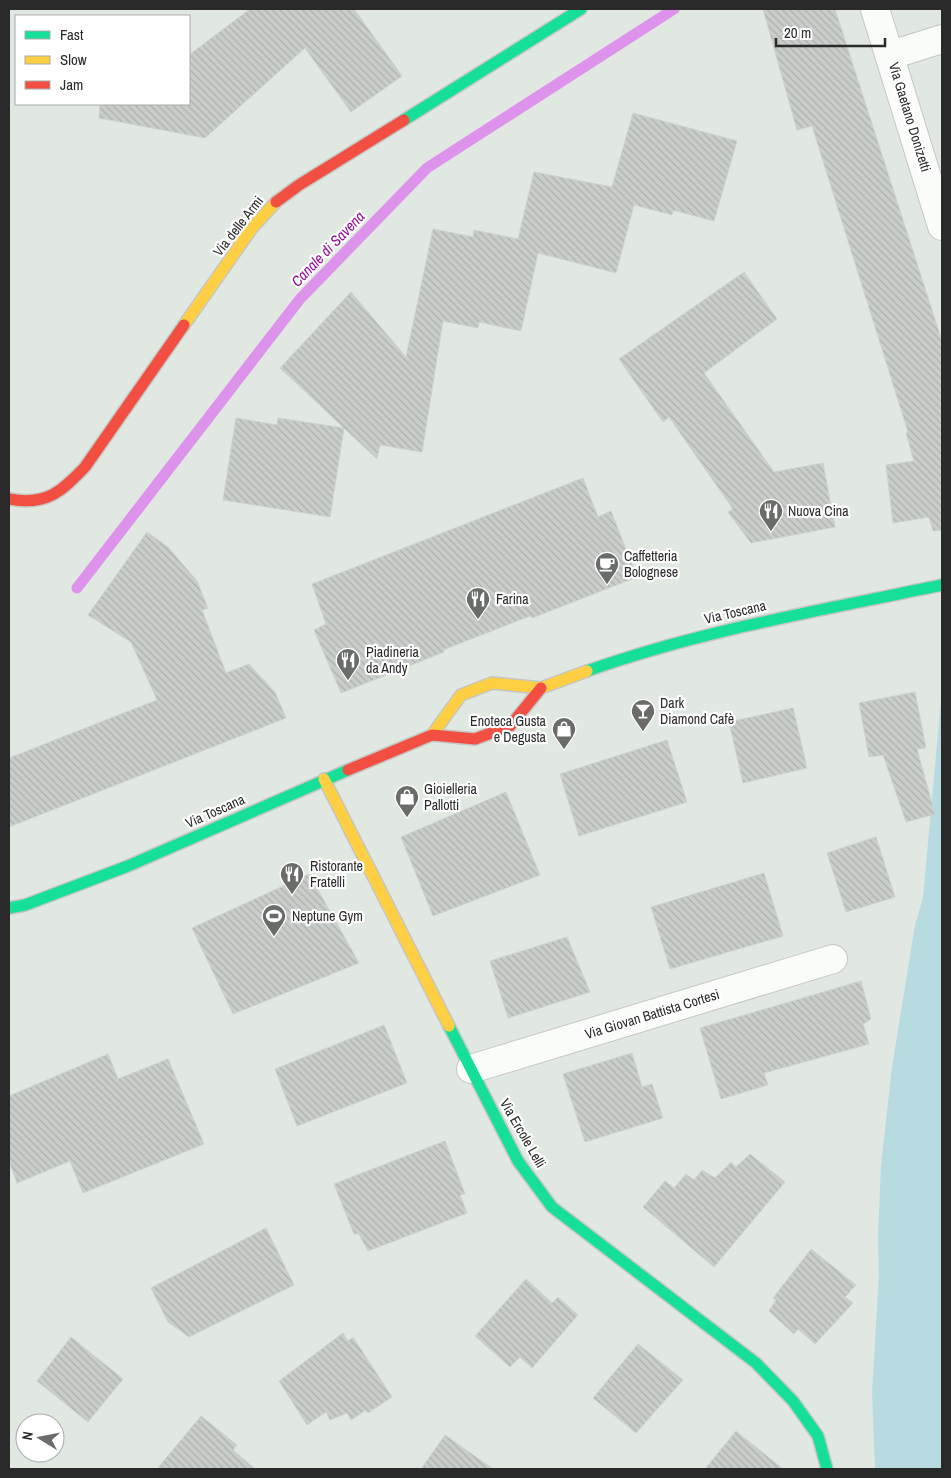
<svg xmlns="http://www.w3.org/2000/svg" width="951" height="1478" viewBox="0 0 951 1478" font-family="'Archivo Narrow',sans-serif">
<defs>
<pattern id="building-back-hatch" width="6" height="6" patternUnits="userSpaceOnUse" patternTransform="scale(1.25)"><rect width="6" height="6" fill="#c9ceca"/><path d="M-1 5l2 2M0 0l6 6M5-1l2 2" fill="none" stroke="#adb1ae"/></pattern>
</defs>
<rect width="100%" height="100%" fill="#e0e8e1"/>
<!-- green -->
<path fill="#b8dbe2" d="M 942,688 L 942,1469 L 875,1469 L 872,1393 L 879,1274 L 878,1237 L 881,1165 L 892,1067 L 915,925 L 923,898 Z"/>
<g fill="none" stroke-linecap="round" stroke-linejoin="round">
<!-- stream -->
<path stroke="#dd93eb" stroke-width="11" d="M 77,588 L 300,299 L 427,168 L 674,9"/>
</g>
<!-- building -->
<path fill="url(#building-back-hatch)" stroke="#ccd3cd" d="M 250,9 L 354,9 L 402,76 L 351,112 L 305,48 L 205,138 L 99,118 L 100,104 L 189,104 L 189,55 Z
M 763,9 L 835,9 L 942,341 L 942,530 L 933,531 L 929,517 L 893,523 L 886,465 L 914,461 L 906,433 L 908,432 L 812,126 L 797,130 Z
M 633,113 L 737,141 L 714,221 L 673,210 L 672,215 L 634,205 L 616,273 L 538,253 L 521,331 L 479,322 L 478,328 L 443,321 L 422,452 L 380,445 L 377,459 L 280,368 L 351,292 L 406,357 L 433,229 L 473,237 L 474,230 L 518,239 L 534,172 L 612,187 Z
M 744,272 L 777,319 L 704,373 L 774,472 L 823,463 L 835,527 L 751,543 L 728,512 L 733,509 L 669,417 L 663,422 L 619,359 Z
M 236,418 L 277,425 L 278,418 L 344,428 L 330,517 L 223,500 Z
M 583,478 L 598,517 L 611,511 L 637,577 L 532,618 L 530,616 L 443,650 L 444,652 L 341,693 L 314,630 L 326,624 L 312,584 Z
M 147,532 L 168,547 L 197,581 L 208,608 L 202,610 L 226,673 L 249,664 L 275,692 L 286,718 L 9,827 L 9,758 L 157,700 L 131,642 L 88,615 Z
M 915,692 L 926,748 L 917,749 L 935,814 L 906,822 L 883,755 L 869,757 L 859,703 Z
M 793,708 L 807,768 L 743,783 L 729,722 Z
M 667,740 L 687,802 L 579,836 L 560,774 Z
M 506,792 L 540,875 L 433,916 L 401,837 Z
M 876,837 L 895,897 L 846,912 L 827,853 Z
M 764,873 L 783,936 L 670,969 L 651,907 Z
M 309,874 L 359,963 L 233,1014 L 192,928 Z
M 567,937 L 590,992 L 508,1018 L 490,961 Z
M 861,981 L 871,1019 L 863,1024 L 869,1044 L 764,1073 L 768,1085 L 721,1099 L 700,1028 Z
M 384,1025 L 407,1083 L 297,1126 L 275,1069 Z
M 632,1053 L 642,1087 L 652,1084 L 663,1118 L 585,1142 L 563,1074 Z
M 108,1054 L 118,1079 L 168,1059 L 204,1144 L 83,1193 L 70,1161 L 17,1183 L 9,1161 L 9,1096 Z
M 445,1141 L 465,1194 L 460,1195 L 467,1213 L 368,1251 L 359,1234 L 354,1234 L 334,1184 Z
M 750,1154 L 785,1182 L 714,1267 L 643,1207 L 665,1181 L 674,1188 L 686,1174 L 694,1180 L 702,1170 L 715,1178 L 731,1162 L 736,1167 Z
M 266,1228 L 294,1285 L 189,1337 L 168,1322 L 151,1288 Z
M 811,1249 L 856,1285 L 845,1297 L 853,1303 L 815,1344 L 798,1329 L 794,1334 L 769,1311 L 776,1300 L 773,1298 Z
M 526,1279 L 552,1303 L 558,1297 L 578,1315 L 532,1368 L 520,1357 L 510,1367 L 475,1336 Z
M 343,1333 L 348,1341 L 353,1337 L 392,1397 L 368,1413 L 366,1410 L 351,1420 L 347,1413 L 330,1420 L 326,1412 L 307,1425 L 279,1381 Z
M 71,1337 L 123,1379 L 88,1422 L 37,1381 Z
M 638,1344 L 683,1380 L 636,1433 L 593,1398 Z
M 201,1416 L 237,1445 L 233,1450 L 255,1469 L 157,1469 Z
M 736,1431 L 783,1469 L 705,1469 Z
M 445,1435 L 493,1469 L 421,1469 Z"/>
<g fill="none" stroke-linecap="round" stroke-linejoin="round">
<!-- street casing -->
<g stroke="#c5c6c4" stroke-width="30">
<path id="street" d="M 875,9 L 942,226
M 891,55 L 942,39
M 471,1069 L 833,959"/>
</g>
<!-- fast casing -->
<g stroke="#c5c6c4" stroke-width="14">
<path id="fast" d="M 404,120 L 581,9
M 587,671 C 703,630 822,610 942,585
M 9,908 L 25,905 L 128,866 L 348,770
M 449,1026 L 518,1161 L 552,1207 L 756,1363 L 793,1401 L 818,1436 L 827,1469"/>
</g>
<!-- slow casing -->
<g stroke="#c5c6c4" stroke-width="14">
<path id="slow" d="M 184,325 L 252,228 L 276,202
M 432,735 L 461,695 L 492,683 L 541,688 L 587,671
M 324,779 L 449,1026"/>
</g>
<!-- jam casing -->
<g stroke="#c5c6c4" stroke-width="14">
<path id="jam" d="M 276,202 L 299,185 L 404,120
M 9,499 C 46,506 61,492 85,467 L 184,325
M 348,770 L 432,735 L 475,739 L 510,726 L 541,688"/>
</g>
<!-- street -->
<use href="#street" stroke="#fafcfa" stroke-width="28"/>
<!-- fast -->
<use href="#fast" stroke="#16e098" stroke-width="11"/>
<!-- slow -->
<use href="#slow" stroke="#ffcf43" stroke-width="11"/>
<!-- jam -->
<use href="#jam" stroke="#f24e42" stroke-width="11"/>
</g>
<!-- icons -->
<defs>
<g id="restaurant-pin" transform="scale(1.25)"><path d="M0 17L-7.5 6A9.5 9.5 0 1 1 7.5 6Z" fill="#6a6c6a" stroke="#fff"/><path d="M-5-6h1v4h1v-4h1v4h1v-4h1v5L-1.5 .5V6h-2V.5L-5-1ZM5-6V6H3V1.5H1.5Q1.5-4 5-6Z" fill="#fff"/></g>
<g id="cafe-pin" transform="scale(1.25)"><path d="M0 17L-7.5 6A9.5 9.5 0 1 1 7.5 6Z" fill="#6a6c6a" stroke="#fff"/><path d="M-5.5-4.5H6V0H3Q3 3.5 0 3.5H-2.5Q-5.5 3.5-5.5 0ZM3-3.2v2h1.7v-2ZM-6 4.5H4V6H-6Z" fill="#fff"/></g>
<g id="bar-pin" transform="scale(1.25)"><path d="M0 17L-7.5 6A9.5 9.5 0 1 1 7.5 6Z" fill="#6a6c6a" stroke="#fff"/><path d="M-6-5H6L.8 .8V4.5H3.5V6h-7V4.5H-.8V.8Z" fill="#fff"/></g>
<g id="shop-pin" transform="scale(1.25)"><path d="M0 17L-7.5 6A9.5 9.5 0 1 1 7.5 6Z" fill="#6a6c6a" stroke="#fff"/><path d="M-5-2.5h2.3a2.7 3.5 0 0 1 5.4 0H5L5.5 6h-11ZM-1.5-2.5h3a1.5 2.3 0 0 0-3 0Z" fill="#fff"/></g>
<g id="stadium-pin" transform="scale(1.25)"><path d="M0 17L-7.5 6A9.5 9.5 0 1 1 7.5 6Z" fill="#6a6c6a" stroke="#fff"/><path d="M0-5a6.5 5 0 1 0 0 10a6.5 5 0 1 0 0-10ZM-3.5-1.8h7v3.6h-7Z" fill="#fff"/></g>
</defs>
<g fill-rule="evenodd">
<use href="#restaurant-pin" x="771" y="511"/>
<use href="#cafe-pin" x="607" y="564"/>
<use href="#restaurant-pin" x="478" y="599"/>
<use href="#restaurant-pin" x="348" y="660"/>
<use href="#bar-pin" x="643" y="711"/>
<use href="#shop-pin" x="564" y="729"/>
<use href="#shop-pin" x="407" y="797"/>
<use href="#restaurant-pin" x="292" y="874"/>
<use href="#stadium-pin" x="274" y="916"/>
</g>
<g text-anchor="middle" stroke-width="4.5" stroke-linejoin="round" paint-order="stroke">
<!-- street labels -->
<g font-size="14" fill="#2a2a2a" stroke="#fff">
<text transform="translate(910 117) rotate(73)" y="5">Via Gaetano Donizetti</text>
<text transform="translate(238 226) rotate(-52)" y="5">Via delle Armi</text>
<text transform="translate(735 612) rotate(-13)" y="5">Via Toscana</text>
<text transform="translate(215 811) rotate(-24)" y="5">Via Toscana</text>
<text transform="translate(652 1014) rotate(-17)" y="5">Via Giovan Battista Cortesi</text>
<text transform="translate(523 1133) rotate(60)" y="5">Via Ercole Lelli</text>
</g>
<!-- poi labels -->
<g font-size="14" fill="#2a2a2a" stroke="#fff" text-anchor="start">
<text x="788" y="516">Nuova Cina</text>
<text x="624" y="561">Caffetteria<tspan x="624" dy="16">Bolognese</tspan></text>
<text x="496" y="604">Farina</text>
<text x="366" y="657">Piadineria<tspan x="366" dy="16">da Andy</tspan></text>
<text x="660" y="708">Dark<tspan x="660" dy="16">Diamond Cafè</tspan></text>
<text x="546" y="726" text-anchor="end">Enoteca Gusta<tspan x="546" dy="16">e Degusta</tspan></text>
<text x="424" y="794">Gioielleria<tspan x="424" dy="16">Pallotti</tspan></text>
<text x="310" y="871">Ristorante<tspan x="310" dy="16">Fratelli</tspan></text>
<text x="292" y="921">Neptune Gym</text>
</g>
<!-- water labels -->
<g font-size="15" font-style="italic" fill="#920d9b" stroke="#fff">
<text transform="translate(328 249) rotate(-46)" y="5">Canale di Savena</text>
</g>
</g>
<!-- border -->
<rect width="951" height="1478" fill="none" stroke="#2a2a2a" stroke-width="20"/>
<!-- legend -->
<rect x="15" y="15" width="175" height="90" fill="#ffffff" stroke="#aaaaaa"/>
<rect x="25" y="31" width="25" height="8" fill="#16e098" stroke="#aaaaaa"/>
<text x="60" y="40" font-size="15" fill="#2a2a2a">Fast</text>
<rect x="25" y="56" width="25" height="8" fill="#ffcf43" stroke="#aaaaaa"/>
<text x="60" y="65" font-size="15" fill="#2a2a2a">Slow</text>
<rect x="25" y="81" width="25" height="8" fill="#f24e42" stroke="#aaaaaa"/>
<text x="60" y="90" font-size="15" fill="#2a2a2a">Jam</text>
<!-- north arrow -->
<g transform="translate(40 1438) rotate(280)"><circle r="24" fill="#ffffff" stroke="#aaaaaa"/>
<path d="M0-4L9 19L0 12L-9 19Z" fill="#6a6c6a"/>
<text y="-8" font-size="14" font-weight="bold" text-anchor="middle" fill="#2a2a2a">N</text>
</g>
<!-- scale -->
<path d="M776 38v8h109v-8" fill="none" stroke="#2a2a2a" stroke-width="2.5"/>
<text x="784" y="38" font-size="15" fill="#2a2a2a" stroke="#ffffff" stroke-width="4" paint-order="stroke">20 m</text>
</svg>
